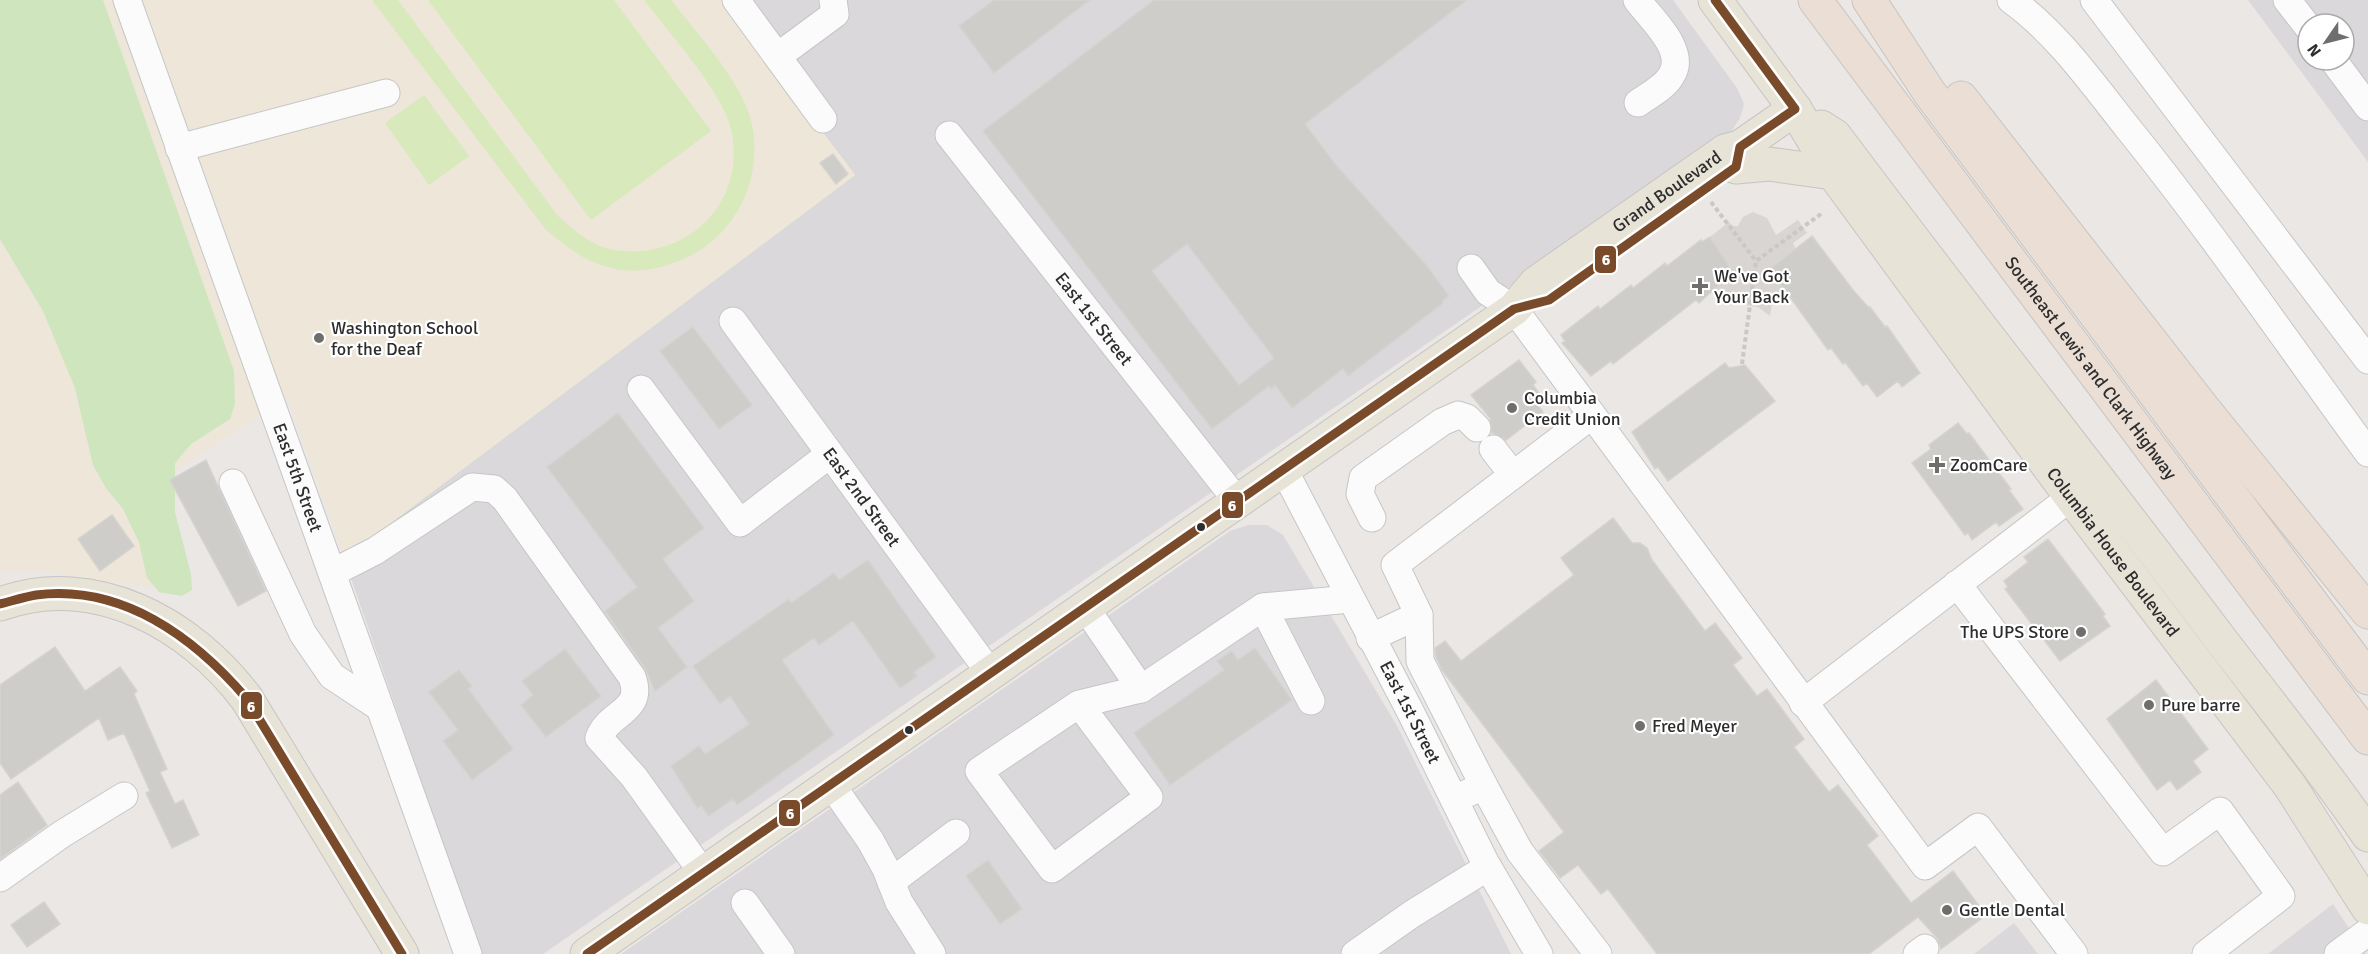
<svg xmlns="http://www.w3.org/2000/svg" width="2368" height="954" viewBox="0 0 2368 954" font-family="Signika,sans-serif">
<rect width="100%" height="100%" fill="#eae7e4"/>
<!-- industrial -->
<path fill="#dbd8db" fill-rule="evenodd" d="M 723,0 L 1673,0 L 1737,88 L 1744,104 L 1740,118 L 1729,135 L 543,954 L 481,954 L 344,558 L 855,175 Z
M 2248,0 L 2368,0 L 2368,162 ZM 2308,24 L 2344,24 L 2344,60 L 2308,60 Z
M 1248,525 L 1267,525 L 1283,535 L 1397,726 L 1511,954 L 621,954 L 1230,531 Z
M 2333,904 L 2366,954 L 2268,954 Z
M 2014,923 L 2038,954 L 1974,954 Z"/>
<!-- education -->
<path fill="#ede6d9" d="M 0,0 L 723,0 L 855,175 L 344,558 L 288,397 L 158,482 L 150,587 L 41,571 L 0,572 Z"/>
<!-- green -->
<path fill="#cee5bd" d="M 0,0 L 103,0 L 234,371 L 235,404 L 230,419 L 191,444 L 175,463 L 175,512 L 191,574 L 192,590 L 182,596 L 159,592 L 147,578 L 139,542 L 123,509 L 106,488 L 93,465 L 75,388 L 43,311 L 0,239 Z"/>
<!-- pitch -->
<path fill="#d8e9bb" d="M 372,0 L 398,0 L 557,215 C 574,230 592,247 615,250 C 686,261 745,205 732,133 C 726,95 668,32 644,0 L 671,0 C 697,34 744,83 752,125 C 764,187 729,246 670,264 C 653,270 631,273 612,268 C 585,262 567,247 546,230 Z
M 428,0 L 614,0 L 711,131 L 591,220 Z
M 424,95 L 469,156 L 429,185 L 385,123 Z"/>
<!-- plaza -->
<path fill="#d9d5d2" d="M 1753,212 L 1767,218 L 1776,235 L 1798,220 L 1807,233 L 1793,243 L 1796,250 L 1789,294 L 1772,304 L 1770,316 L 1758,307 L 1718,301 L 1712,293 L 1715,290 L 1713,288 L 1733,272 L 1710,237 L 1729,222 L 1733,226 L 1738,226 L 1743,217 Z"/>
<!-- building -->
<path fill="#cfcdca" stroke="#d5d3d0" stroke-width="1.5" fill-rule="evenodd" d="M 994,0 L 1090,0 L 994,73 L 959,26 Z
M 1154,0 L 1467,0 L 1305,124 L 1335,164 L 1427,266 L 1449,296 L 1442,301 L 1443,303 L 1348,376 L 1343,369 L 1292,408 L 1275,385 L 1271,389 L 1269,386 L 1212,429 L 983,131 ZM 1187,244 L 1274,358 L 1239,385 L 1152,271 Z
M 833,154 L 848,174 L 836,184 L 820,163 Z
M 1812,236 L 1853,290 L 1869,308 L 1870,307 L 1885,327 L 1887,326 L 1920,373 L 1902,387 L 1898,381 L 1877,397 L 1867,383 L 1863,386 L 1845,362 L 1843,364 L 1831,348 L 1828,350 L 1770,269 Z
M 1710,237 L 1733,272 L 1699,303 L 1696,300 L 1613,364 L 1611,361 L 1591,376 L 1562,343 L 1565,341 L 1561,335 L 1598,306 L 1600,309 L 1631,285 L 1633,288 L 1665,263 L 1667,266 L 1701,240 L 1702,242 Z
M 693,327 L 752,405 L 719,429 L 660,351 Z
M 1519,360 L 1536,382 L 1533,385 L 1543,398 L 1536,403 L 1543,412 L 1506,440 L 1492,433 L 1490,418 L 1471,395 Z
M 1725,363 L 1729,368 L 1745,365 L 1775,401 L 1668,481 L 1658,467 L 1655,469 L 1632,432 Z
M 618,413 L 704,528 L 663,559 L 694,601 L 658,628 L 687,667 L 655,691 L 645,668 L 605,611 L 637,587 L 547,467 Z
M 1958,423 L 1967,434 L 1969,433 L 2011,489 L 2009,490 L 2023,509 L 1999,526 L 1996,522 L 1972,540 L 1968,533 L 1965,535 L 1912,463 L 1931,449 L 1929,445 Z
M 206,460 L 266,591 L 238,606 L 170,480 Z
M 112,515 L 134,546 L 100,571 L 78,539 Z
M 1613,518 L 1632,543 L 1640,543 L 1647,548 L 1652,560 L 1705,631 L 1715,623 L 1742,658 L 1733,665 L 1757,696 L 1767,689 L 1804,739 L 1794,747 L 1829,792 L 1838,785 L 1878,836 L 1867,845 L 1911,903 L 1953,871 L 1986,915 L 1941,949 L 1938,939 L 1918,917 L 1869,954 L 1657,954 L 1608,889 L 1601,894 L 1578,865 L 1560,878 L 1539,851 L 1564,832 L 1442,670 L 1436,657 L 1435,648 L 1445,641 L 1461,661 L 1574,575 L 1561,558 Z
M 2048,539 L 2105,614 L 2103,616 L 2110,626 L 2060,661 L 2005,589 L 2008,587 L 2004,581 L 2028,562 L 2024,557 Z
M 868,560 L 936,657 L 914,672 L 917,676 L 900,688 L 853,621 L 819,645 L 814,638 L 782,660 L 834,735 L 737,805 L 733,799 L 709,816 L 701,806 L 697,808 L 671,766 L 699,746 L 705,754 L 749,724 L 730,696 L 720,704 L 693,666 L 789,599 L 791,603 L 834,573 L 839,580 Z
M 55,647 L 85,691 L 120,667 L 137,691 L 134,694 L 167,769 L 160,772 L 175,804 L 183,800 L 199,835 L 172,848 L 146,793 L 150,791 L 124,733 L 108,740 L 99,718 L 11,779 L 0,763 L 0,685 Z
M 1255,648 L 1292,700 L 1170,785 L 1134,733 L 1224,670 L 1217,661 L 1232,651 L 1238,660 Z
M 565,649 L 601,696 L 546,737 L 521,705 L 533,695 L 522,681 Z
M 459,670 L 472,686 L 468,689 L 513,749 L 472,780 L 443,741 L 458,730 L 429,692 Z
M 2156,680 L 2208,749 L 2193,761 L 2201,772 L 2177,790 L 2170,780 L 2157,790 L 2107,719 Z
M 18,782 L 47,825 L 0,859 L 0,795 Z
M 988,860 L 1022,909 L 1000,924 L 966,876 Z
M 44,902 L 60,924 L 27,947 L 11,925 Z"/>
<g fill="none" stroke-linecap="round" stroke-linejoin="round">
<!-- minor casing -->
<g stroke="#c6c6c6" stroke-width="29">
<g id="minor">
<path id="s1" d="M 127,0 L 468,954"/>
<path d="M 736,0 L 823,119"/>
<path d="M 1637,0 C 1651,19 1688,51 1671,76 C 1664,88 1649,95 1638,103"/>
<path d="M 2011,0 C 2057,33 2092,83 2127,127 C 2212,232 2288,344 2368,453"/>
<path d="M 2094,0 L 2368,360"/>
<path d="M 2287,0 L 2308,27"/>
<path d="M 778,56 L 835,14 L 833,0"/>
<path d="M 2333,60 L 2368,107"/>
<path id="s2" d="M 949,135 L 1238,502"/>
<path d="M 179,148 L 386,93"/>
<path d="M 1471,268 L 1488,292 L 1514,309 L 1925,866 L 1978,827 L 2074,954"/>
<path id="s3" d="M 733,321 L 990,673"/>
<path d="M 641,389 L 740,523 L 830,454"/>
<path d="M 1493,449 L 1513,475"/>
<path id="s4" d="M 1284,470 L 1409,709 L 1485,862 L 1539,954"/>
<path d="M 233,483 L 303,634 L 332,676 L 379,707"/>
<path d="M 1372,518 L 1360,494 L 1363,478 L 1442,422 L 1458,415 L 1467,418 L 1477,428"/>
<path d="M 332,573 L 375,551 L 472,487 L 494,489 L 505,499 L 632,677 C 645,712 609,711 599,738 L 634,777 L 703,873"/>
<path d="M 1957,584 L 2163,852 L 2220,811 L 2281,896 L 2206,954"/>
<path d="M 1085,607 L 1141,689 L 1263,607 L 1350,599"/>
<path d="M 1263,607 L 1311,701"/>
<path d="M 1370,638 L 1419,615"/>
<path d="M 1803,703 L 2071,497 L 2090,499"/>
<path d="M 1079,704 L 1149,797 L 1052,869 L 979,771 L 1079,704 L 1141,689"/>
<path d="M 831,784 L 870,840 L 886,869 L 899,902 L 932,954"/>
<path d="M 1484,786 L 1520,852 L 1598,954"/>
<path d="M 1454,799 L 1484,786 L 1420,661 L 1419,615 L 1395,565 L 1592,415"/>
<path d="M 0,878 L 62,834 L 124,796"/>
<path d="M 891,882 L 956,833"/>
<path d="M 745,903 L 781,954"/>
<path d="M 1355,954 L 1412,914 L 1488,867"/>
<path d="M 1917,954 L 1925,948"/>
<path d="M 2338,954 L 2368,932"/>
</g>
</g>
<!-- major casing -->
<g stroke="#c6c4c3" stroke-width="35">
<g id="major">
<path id="s5" d="M 1715,0 L 1795,109 L 1833,173 L 2071,497 L 2290,786 L 2368,908"/>
<path d="M 1821,127 L 1835,136 C 1962,306 2094,471 2221,640 C 2271,705 2322,768 2368,835"/>
<path d="M 1736,167 L 1769,164 L 1833,173"/>
<path d="M 0,604 C 95,570 191,624 247,699 L 402,954"/>
<path id="s6" d="M 587,954 L 1514,309 L 1536,283 L 1725,151 L 1740,147 L 1795,109"/>
</g>
</g>
<!-- highway casing -->
<g stroke="#c6c4c3" stroke-width="35">
<g id="highway">
<path id="s7" d="M 1815,0 L 2368,738"/>
<path d="M 1869,0 L 1929,92 L 2368,678"/>
<path d="M 1961,98 L 2203,408 L 2368,612"/>
</g>
</g>
<!-- path -->
<path stroke="#c8c8c8" stroke-width="4" stroke-dasharray="4.5 3" stroke-linecap="butt" d="M 1711,202 L 1756,261 L 1821,214
M 1742,364 L 1756,261"/>
<!-- minor -->
<use href="#minor" stroke="#fcfbfb" stroke-width="27"/>
<!-- major -->
<use href="#major" stroke="#e7e3d6" stroke-width="33"/>
<!-- highway -->
<use href="#highway" stroke="#eaded5" stroke-width="33"/>
<!-- bus-1 casing -->
<g stroke="#fff" stroke-width="14">
<path id="bus-1" d="M 1715,0 L 1795,109
M 0,604 C 12,601 24,597 36,595 C 122,584 194,637 247,699 L 402,954
M 587,954 L 1514,309 L 1549,300 L 1736,167 L 1740,147 L 1795,109"/>
</g>
<!-- bus-1 -->
<use href="#bus-1" stroke="#7a4b2a" stroke-width="9"/>
</g>
<!-- markers -->
<g fill="#6f6e6d" stroke="#fff" stroke-width="2">
<path d="M1697 277h6v6h6v6h-6v6h-6v-6h-6v-6h6z"/>
<circle cx="319" cy="338" r="6"/>
<circle cx="1512" cy="408" r="6"/>
<path d="M1934 456h6v6h6v6h-6v6h-6v-6h-6v-6h6z"/>
<circle cx="2081" cy="632" r="6"/>
<circle cx="2149" cy="705" r="6"/>
<circle cx="1640" cy="726" r="6"/>
<circle cx="1947" cy="910" r="6"/>
</g>
<g fill="#2d2d2d" stroke="#fff" stroke-width="2">
<circle cx="1201" cy="527" r="5"/>
<circle cx="909" cy="730" r="5"/>
</g>
<g text-anchor="middle" stroke-width="4.5" stroke-linejoin="round" paint-order="stroke">
<!-- street labels -->
<g font-size="18" fill="#2d2d2d" stroke="#fff">
<text dy="6" stroke="none"><textPath href="#s6" startOffset="1323">Grand Boulevard</textPath></text>
<text dy="6" stroke="none"><textPath href="#s2" startOffset="234">East 1st Street</textPath></text>
<text dy="6" stroke="none"><textPath href="#s7" startOffset="460">Southeast Lewis and Clark Highway</textPath></text>
<text dy="6" stroke="none"><textPath href="#s1" startOffset="507">East 5th Street</textPath></text>
<text dy="6" stroke="none"><textPath href="#s3" startOffset="218">East 2nd Street</textPath></text>
<text dy="6" stroke="none"><textPath href="#s5" startOffset="681">Columbia House Boulevard</textPath></text>
<text dy="6" stroke="none"><textPath href="#s4" startOffset="273">East 1st Street</textPath></text>
</g>
<!-- poi labels -->
<g font-size="18" fill="#2d2d2d" stroke="#fff" text-anchor="start">
<text x="1714" y="282">We've Got<tspan x="1714" dy="21">Your Back</tspan></text>
<text x="331" y="334">Washington School<tspan x="331" dy="21">for the Deaf</tspan></text>
<text x="1524" y="404">Columbia<tspan x="1524" dy="21">Credit Union</tspan></text>
<text x="1950" y="471">ZoomCare</text>
<text x="2069" y="638" text-anchor="end">The UPS Store</text>
<text x="2161" y="711">Pure barre</text>
<text x="1652" y="732">Fred Meyer</text>
<text x="1959" y="916">Gentle Dental</text>
</g>
</g>
<g stroke="#fff" stroke-width="2">
<rect x="1594" y="245" width="23" height="29" rx="6" fill="#7a4b2a"/>
<rect x="1221" y="491" width="23" height="28" rx="6" fill="#7a4b2a"/>
<rect x="240" y="691" width="23" height="29" rx="6" fill="#7a4b2a"/>
<rect x="778" y="799" width="23" height="28" rx="6" fill="#7a4b2a"/>
</g>
<g font-size="16" text-anchor="middle" font-weight="bold" fill="#fff">
<text x="1606" y="265">6</text>
<text x="1232" y="511">6</text>
<text x="251" y="712">6</text>
<text x="790" y="819">6</text>
</g>
<!-- north arrow -->
<g transform="translate(2326 42) rotate(235)"><circle r="28" fill="#ffffff" stroke="#ababab" stroke-width="1.5"/>
<path d="M0-4.5L10 22L0 15L-10 22Z" fill="#6f6e6d"/>
<text y="-9" font-size="16" font-weight="bold" text-anchor="middle" fill="#2d2d2d">N</text>
</g>
</svg>
